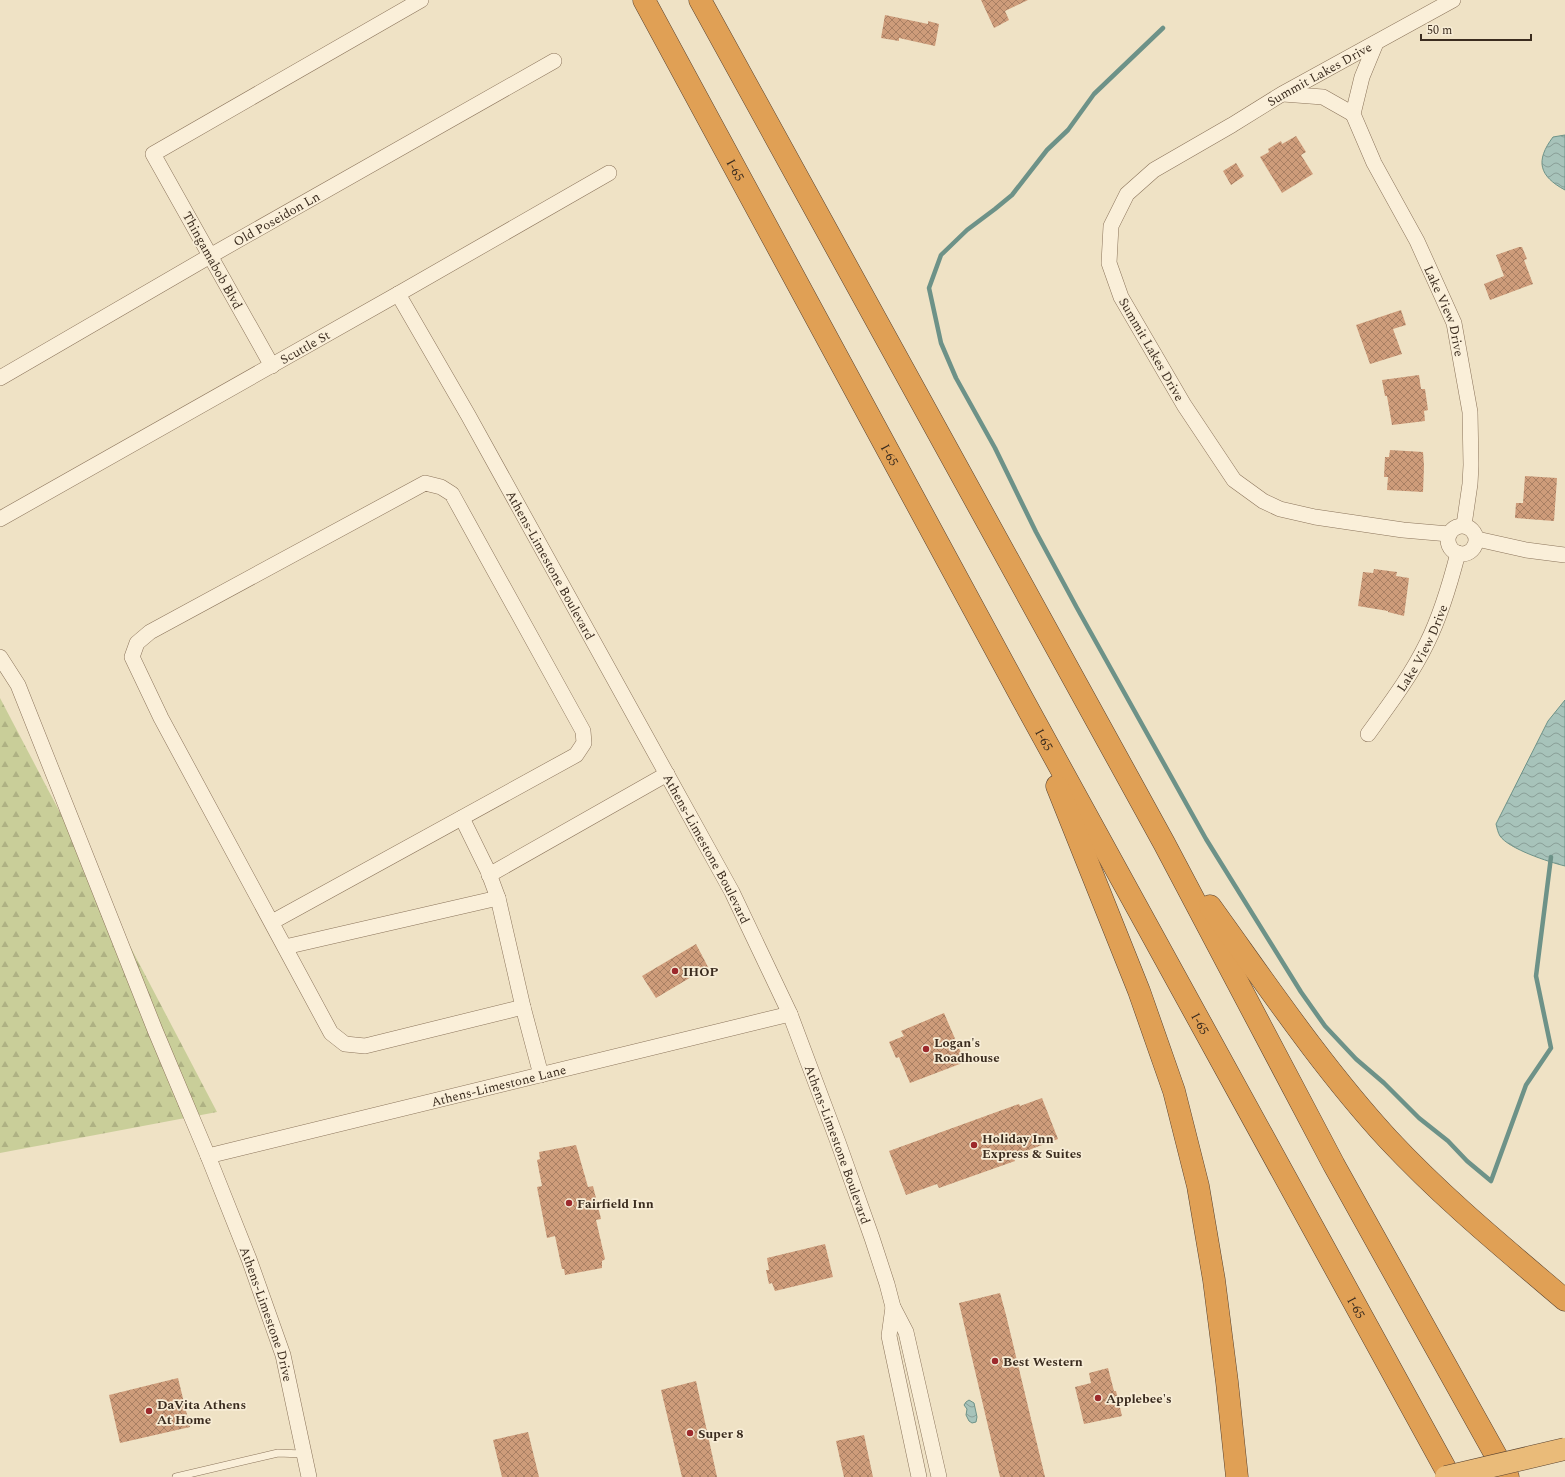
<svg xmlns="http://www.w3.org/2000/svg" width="1565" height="1477" viewBox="0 0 1565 1477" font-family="Spectral,serif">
<defs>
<pattern id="forest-firs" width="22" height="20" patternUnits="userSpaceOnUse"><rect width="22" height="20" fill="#c9ce99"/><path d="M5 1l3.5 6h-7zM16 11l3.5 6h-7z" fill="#aeb183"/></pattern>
<pattern id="water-waves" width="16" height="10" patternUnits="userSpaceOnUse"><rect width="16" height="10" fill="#a7c3ba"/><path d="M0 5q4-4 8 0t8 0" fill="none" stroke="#899f97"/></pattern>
<pattern id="building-cross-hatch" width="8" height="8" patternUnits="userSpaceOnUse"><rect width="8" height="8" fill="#ce9c7a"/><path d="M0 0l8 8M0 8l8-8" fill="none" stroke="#a87f63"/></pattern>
</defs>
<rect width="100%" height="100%" fill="#efe2c5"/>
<!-- forest -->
<path fill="url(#forest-firs)" d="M 0,698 L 217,1112 L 0,1153 Z"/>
<!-- water -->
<path fill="url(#water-waves)" stroke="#6d9288" d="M 1565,135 L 1565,190 C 1539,176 1535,161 1553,137 Z
M 1565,700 L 1565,866 C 1549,862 1509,849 1500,836 C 1498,833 1497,828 1496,824 L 1548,721 Z
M 969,1400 L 974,1403 L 977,1417 L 976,1422 L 972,1423 L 969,1421 L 966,1415 L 967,1409 L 964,1405 L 966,1402 Z"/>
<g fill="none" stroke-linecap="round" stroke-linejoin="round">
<!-- stream -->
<path stroke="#6d9288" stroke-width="4.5" d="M 1163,28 L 1094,94 L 1068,130 L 1047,150 L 1012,195 L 995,209 L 967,230 L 941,255 L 929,288 L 941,343 L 956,378 L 995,448 L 1036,532 L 1077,608 L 1206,839 L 1301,992 L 1325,1026 L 1356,1059 L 1384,1083 L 1419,1118 L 1448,1141 L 1467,1161 L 1491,1181 L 1526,1085 L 1551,1048 L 1536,976 L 1551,857"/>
</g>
<!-- building -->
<path fill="url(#building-cross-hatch)" d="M 981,0 L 1028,0 L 1005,11 L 1009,20 L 994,28 Z
M 885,15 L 928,24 L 928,21 L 939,24 L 935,46 L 899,38 L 899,41 L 881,38 Z
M 1296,136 L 1306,152 L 1301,155 L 1313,174 L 1282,193 L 1260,157 L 1269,152 L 1268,149 L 1281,141 L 1282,144 Z
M 1236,163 L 1244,176 L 1231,185 L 1223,171 Z
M 1519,247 L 1522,247 L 1527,259 L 1524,260 L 1533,284 L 1490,300 L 1484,284 L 1504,276 L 1496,255 Z
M 1401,310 L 1406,325 L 1393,329 L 1402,354 L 1370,364 L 1356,325 Z
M 1419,375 L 1421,389 L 1425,389 L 1428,410 L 1424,411 L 1425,421 L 1392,425 L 1387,396 L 1385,396 L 1382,380 Z
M 1390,450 L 1423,452 L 1424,466 L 1423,492 L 1387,490 L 1388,477 L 1384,477 L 1385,457 L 1389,457 Z
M 1525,476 L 1557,478 L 1554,521 L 1515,518 L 1516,503 L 1523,503 Z
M 1374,569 L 1397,572 L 1396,576 L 1409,578 L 1404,616 L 1388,612 L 1388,611 L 1358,606 L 1363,572 L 1373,573 Z
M 696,944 L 708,967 L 656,998 L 642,976 Z
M 944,1013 L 965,1062 L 910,1083 L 899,1057 L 896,1058 L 889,1042 L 904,1036 L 901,1031 Z
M 1042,1098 L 1058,1139 L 1013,1156 L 1015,1161 L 939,1188 L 937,1184 L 906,1195 L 889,1151 L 1019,1104 L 1020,1106 Z
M 576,1145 L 588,1187 L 593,1186 L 601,1219 L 596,1220 L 605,1259 L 602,1261 L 602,1268 L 565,1275 L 564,1269 L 562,1269 L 555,1236 L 547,1238 L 537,1187 L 542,1186 L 537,1160 L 540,1159 L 539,1152 Z
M 825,1244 L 833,1277 L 775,1291 L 772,1283 L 769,1284 L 766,1270 L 769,1270 L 767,1258 Z
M 1000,1293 L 1006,1315 L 1045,1477 L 1000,1477 L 959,1303 Z
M 1108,1368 L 1114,1391 L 1116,1391 L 1122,1416 L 1084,1424 L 1075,1387 L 1091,1383 L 1089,1373 Z
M 178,1378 L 190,1427 L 120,1443 L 109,1395 Z
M 696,1381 L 717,1477 L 682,1477 L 661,1390 Z
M 528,1432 L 539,1477 L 502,1477 L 493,1440 Z
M 864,1435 L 873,1477 L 844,1477 L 836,1441 Z"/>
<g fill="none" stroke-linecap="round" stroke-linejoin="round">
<!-- service casing -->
<g stroke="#8b745b" stroke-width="8">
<path id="service" d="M 176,1477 L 278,1453 L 303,1454"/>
</g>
<!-- minor casing -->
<g stroke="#8b745b" stroke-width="16">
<g id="minor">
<path id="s1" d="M 1376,43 L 1362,77 L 1353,114 L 1374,163 L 1417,241 L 1454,323 L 1470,412 L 1471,465 L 1470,484 L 1464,525"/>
<path d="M 1283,94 L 1323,97 L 1353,114"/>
<path id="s2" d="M 398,294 L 468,415 L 732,892 L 790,1014 L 838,1142 L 872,1238 L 887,1284 L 893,1307 L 906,1332 L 939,1477"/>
<path d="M 272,366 L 153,154 L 421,0"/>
<path id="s3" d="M 0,378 L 210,256 L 554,61"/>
<path id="s4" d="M 0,519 L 398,294 L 609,173"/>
<circle cx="1462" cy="540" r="14"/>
<path id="s5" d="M 1449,534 L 1403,530 L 1315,517 L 1280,509 L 1263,501 L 1234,480 L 1184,405 L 1121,297 L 1109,263 L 1111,226 L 1127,194 L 1154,170 L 1232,125 L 1282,94 L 1453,0"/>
<path d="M 1477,539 L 1526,550 L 1565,555"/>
<path id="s6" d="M 0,657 L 18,685 L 155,1030 L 208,1156 L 249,1259 L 283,1355 L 309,1477"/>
<path id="s7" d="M 1368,734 C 1389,705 1411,676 1427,643 C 1441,615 1450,584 1458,553"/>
<path d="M 462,818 L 488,871 L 498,898 L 523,1007 L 541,1075"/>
<path d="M 489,875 L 667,774"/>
<path d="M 272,922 L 576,755 L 584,743 L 583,731 L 452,494 L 441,487 L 425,483 L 150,632 L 137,643 L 132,657 L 161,718 L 331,1033 L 345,1044 L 365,1046 L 523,1007"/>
<path d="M 285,947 L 498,898"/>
<path id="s8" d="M 208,1156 L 790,1014"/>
<path d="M 893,1307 L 889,1336 L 919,1477"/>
</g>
</g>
<!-- motorway casing -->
<g stroke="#59422f" stroke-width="23">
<g id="motorway">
<path id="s9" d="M 644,0 L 1022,698 L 1450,1477"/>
<path d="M 700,0 L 1164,843 L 1334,1165 L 1508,1477"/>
<path d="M 1057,786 L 1139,991 L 1174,1091 L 1198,1186 L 1214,1280 L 1227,1382 L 1237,1477"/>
<path d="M 1210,906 C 1267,985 1322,1067 1388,1139 C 1443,1198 1504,1248 1565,1300"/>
</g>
</g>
<!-- service -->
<use href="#service" stroke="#faefd9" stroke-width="7"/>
<!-- minor -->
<use href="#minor" stroke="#faefd9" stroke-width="15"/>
<!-- motorway -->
<use href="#motorway" stroke="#e0a055" stroke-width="22"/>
<!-- trunk-bridge casing -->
<g stroke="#59422f" stroke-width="23" stroke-linecap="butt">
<path id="trunk-bridge" d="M 1446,1477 L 1565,1449"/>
</g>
<!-- trunk-bridge -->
<use href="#trunk-bridge" stroke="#eabb79" stroke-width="22"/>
</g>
<!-- markers -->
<g fill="#9c292c" stroke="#f7ecd5" stroke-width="1.5">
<circle cx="675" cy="971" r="4"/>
<circle cx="926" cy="1049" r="4"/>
<circle cx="974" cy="1145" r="4"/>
<circle cx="569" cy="1203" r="4"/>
<circle cx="995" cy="1361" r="4"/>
<circle cx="1098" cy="1398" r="4"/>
<circle cx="149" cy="1411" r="4"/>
<circle cx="690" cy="1433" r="4"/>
</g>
<g text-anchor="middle" stroke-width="3.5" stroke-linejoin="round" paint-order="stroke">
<!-- street labels -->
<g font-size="13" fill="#3b2c1f" stroke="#f7ecd5">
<text dy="5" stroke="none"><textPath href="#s5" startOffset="777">Summit Lakes Drive</textPath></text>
<text dy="5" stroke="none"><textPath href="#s9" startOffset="193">I-65</textPath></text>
<text dy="5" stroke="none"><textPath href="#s3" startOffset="319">Old Poseidon Ln</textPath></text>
<text transform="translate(213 260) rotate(61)" y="5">Thingamabob Blvd</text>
<text dy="5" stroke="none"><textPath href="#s1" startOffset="293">Lake View Drive</textPath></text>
<text dy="5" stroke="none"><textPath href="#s4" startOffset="350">Scuttle St</textPath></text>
<text transform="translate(1152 349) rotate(60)" y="5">Summit Lakes Drive</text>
<text dy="5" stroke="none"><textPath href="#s9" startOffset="517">I-65</textPath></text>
<text dy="5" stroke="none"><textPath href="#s2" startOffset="311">Athens-Limestone Boulevard</textPath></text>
<text dy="5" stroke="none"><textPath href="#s7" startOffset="102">Lake View Drive</textPath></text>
<text dy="5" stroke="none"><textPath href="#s9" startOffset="841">I-65</textPath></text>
<text dy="5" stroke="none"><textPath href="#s2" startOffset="635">Athens-Limestone Boulevard</textPath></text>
<text dy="5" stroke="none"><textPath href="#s9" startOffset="1165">I-65</textPath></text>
<text dy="5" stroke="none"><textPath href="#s8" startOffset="299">Athens-Limestone Lane</textPath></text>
<text dy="5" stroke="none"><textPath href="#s2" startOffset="959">Athens-Limestone Boulevard</textPath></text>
<text dy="5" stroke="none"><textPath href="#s9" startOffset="1489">I-65</textPath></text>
<text dy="5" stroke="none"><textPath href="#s6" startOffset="710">Athens-Limestone Drive</textPath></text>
</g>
<!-- poi labels -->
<g font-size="13" font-weight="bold" fill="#3b2c1f" stroke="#f7ecd5" text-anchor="start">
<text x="683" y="976">IHOP</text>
<text x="934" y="1047">Logan's<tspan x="934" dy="15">Roadhouse</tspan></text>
<text x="982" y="1143">Holiday Inn<tspan x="982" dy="15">Express &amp; Suites</tspan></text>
<text x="577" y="1208">Fairfield Inn</text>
<text x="1003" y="1366">Best Western</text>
<text x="1106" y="1403">Applebee's</text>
<text x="157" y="1409">DaVita Athens<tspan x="157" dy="15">At Home</tspan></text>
<text x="698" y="1438">Super 8</text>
</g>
</g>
<!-- scale -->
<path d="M1421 34v6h110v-6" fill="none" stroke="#3b2c1f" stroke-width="2"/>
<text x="1427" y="34" font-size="12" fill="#3b2c1f" stroke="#f7ecd5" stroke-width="3" paint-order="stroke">50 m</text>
</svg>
